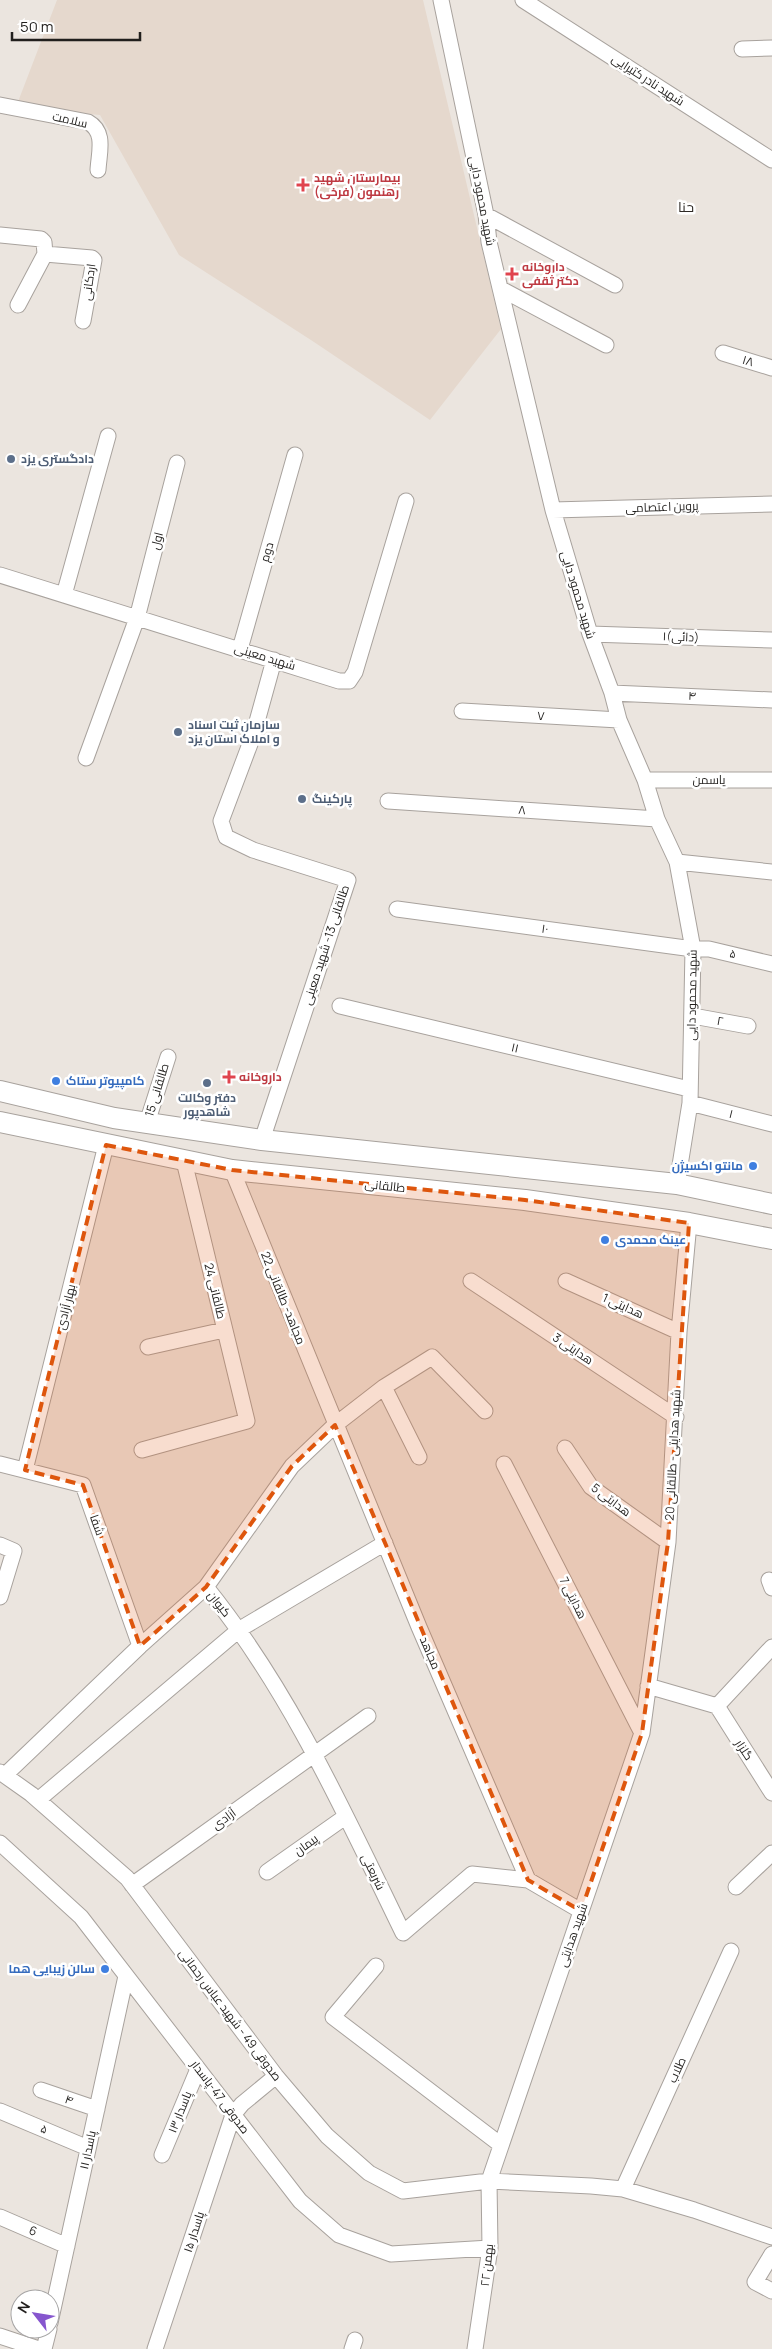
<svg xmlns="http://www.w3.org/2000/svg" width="772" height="2349" viewBox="0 0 772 2349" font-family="Manrope,Cairo,sans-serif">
<rect width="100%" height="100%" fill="#ebe5df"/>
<!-- built -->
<path fill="#e5d8cd" d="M 57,0 L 423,0 L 501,329 L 430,420 L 314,342 L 179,255 L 100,115 L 16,107 Z"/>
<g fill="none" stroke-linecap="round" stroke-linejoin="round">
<!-- minor casing -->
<g stroke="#a8a29d" stroke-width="17">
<path id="minor" d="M 441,0 L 486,215 L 489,242 L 553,510 L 590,634 L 612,693 L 619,720 L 645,780 L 657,819 L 677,862 L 693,949 L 690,1103 L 677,1184
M 523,0 L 772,160
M 742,49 L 772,48
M 0,105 L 88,122 C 106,132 99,152 98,170
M 486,215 L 615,285
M 0,235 L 41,239 L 44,242 L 45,254 L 92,258 L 94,260 L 83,321
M 501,289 L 606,345
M 18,305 L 45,254
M 723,353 L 772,368
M 553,510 L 772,504
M 0,575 L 339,681 L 349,681 L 355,672 L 406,501
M 64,595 L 108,436
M 590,634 L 772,640
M 240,649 L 295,455
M 612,693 L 772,700
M 462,711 L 619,720
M 86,758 L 137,618 L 177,463
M 645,780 L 772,780
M 388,801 L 657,819
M 677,862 L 772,872
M 397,909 L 693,949 L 709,949 L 772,964
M 340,1006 L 689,1089
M 693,1016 L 748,1026
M 690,1103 L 772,1124
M 147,1123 L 168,1057
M 262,1140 L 348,880 L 253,850 L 226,837 L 221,821 L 253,736 L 274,660
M 232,1170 L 419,1627 L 528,1880
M 471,1281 L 676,1417
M 566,1281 L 679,1332
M 148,1347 L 224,1330
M 384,1387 L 419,1457
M 565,1448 L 591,1487 L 668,1542
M 142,1450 L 247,1421 L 184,1161
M 0,1464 L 83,1485 L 140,1646
M 504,1464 L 642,1733
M 25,1470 L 106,1145
M 0,1545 L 14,1551 L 0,1597
M 769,1580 L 772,1588
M 206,1587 C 290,1691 345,1814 403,1933 L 472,1874 L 528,1880 L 581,1911
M 648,1686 L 717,1706 L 772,1647
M 717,1706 L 772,1793
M 0,1772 L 31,1794 L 127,1878 L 276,2076 L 327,2136 L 369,2173 L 403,2191 L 489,2181 L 591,2186 L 623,2189 L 694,2210 L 772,2237
M 5,1775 L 140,1646 L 206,1587 L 292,1466 L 335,1425 L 384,1387 L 432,1357 L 485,1411
M 38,1800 L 240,1629 L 385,1543
M 0,1843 L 81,1917 L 300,2201 L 339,2235 L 391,2254 L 490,2248
M 267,1872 L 345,1817
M 132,1885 L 368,1716
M 736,1887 L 772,1853
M 376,1966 L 333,2017 L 501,2145
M 41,2090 L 97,2109
M 0,2111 L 88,2148
M 162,2155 L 198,2069
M 623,2189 L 731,1951
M 0,2217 L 67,2246
M 772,2254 L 755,2282 L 772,2291
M 50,2323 L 126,1976
M 0,2336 L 39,2349
M 44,2349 L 49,2329
M 155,2349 L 233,2115 L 242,2104 L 276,2076
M 352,2349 L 355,2340
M 475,2349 L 490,2248 L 489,2181 L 642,1733 L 668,1542 L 679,1332 L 689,1223"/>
</g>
<!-- secondary casing -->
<g stroke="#a8a29d" stroke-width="22">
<path id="secondary" d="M 0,1091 L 114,1118 L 262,1140 L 677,1184 L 772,1204
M 0,1122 L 232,1170 L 525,1200 L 689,1223 L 772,1239"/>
</g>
<!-- minor -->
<use href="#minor" stroke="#fff" stroke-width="15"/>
<!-- secondary -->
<use href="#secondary" stroke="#fff" stroke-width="20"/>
</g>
<!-- marked area -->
<path fill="#de560d" fill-opacity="0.2" stroke="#de560d" stroke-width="4" stroke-dasharray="10 6" stroke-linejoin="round" d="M 106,1145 L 232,1170 L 525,1200 L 689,1223 L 668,1542 L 642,1733 L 581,1911 L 528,1880 L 335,1425 L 292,1466 L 206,1587 L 140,1646 L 83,1485 L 25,1470 Z"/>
<!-- markers -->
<g fill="#e0444e" stroke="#fff" stroke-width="2">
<path d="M300.5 177.5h5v5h5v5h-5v5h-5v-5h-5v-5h5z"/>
<path d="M509.5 266.5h5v5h5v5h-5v5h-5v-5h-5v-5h5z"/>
<path d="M226.5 1069.5h5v5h5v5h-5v5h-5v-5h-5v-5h5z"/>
</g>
<g fill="#5c6f8a" stroke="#fff" stroke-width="2">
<circle cx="11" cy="459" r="5"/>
<circle cx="178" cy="732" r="5"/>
<circle cx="302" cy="799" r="5"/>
<circle cx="207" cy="1083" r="5"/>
</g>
<g fill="#3f7fe0" stroke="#fff" stroke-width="2">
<circle cx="56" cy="1081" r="5"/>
<circle cx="753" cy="1166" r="5"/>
<circle cx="605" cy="1240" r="5"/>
<circle cx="105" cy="1969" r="5"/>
</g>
<g text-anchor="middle" stroke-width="5" stroke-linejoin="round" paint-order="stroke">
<!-- street labels -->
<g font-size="12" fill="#211f1d" stroke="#fff">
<text transform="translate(648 80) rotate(33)" y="4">شهید نادر کتیرایی</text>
<text transform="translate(70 120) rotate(13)" y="4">سلامت</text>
<text transform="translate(482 201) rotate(79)" y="4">شهید محمود دایی</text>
<text transform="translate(89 282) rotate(-82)" y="4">اردکانی</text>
<text transform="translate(748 361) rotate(17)" y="4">۱۸</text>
<text transform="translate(662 507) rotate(-2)" y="4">پروین اعتصامی</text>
<text transform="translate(157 541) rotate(-76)" y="4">اول</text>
<text transform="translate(267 552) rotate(-74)" y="4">دوم</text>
<text transform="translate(578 595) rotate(73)" y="4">شهید محمود دایی</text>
<text transform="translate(681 637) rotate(2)" y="4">۱(دائی)</text>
<text transform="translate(265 657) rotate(17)" y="4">شهید معینی</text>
<text transform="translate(692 696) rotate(2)" y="4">۴</text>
<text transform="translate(541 716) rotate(3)" y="4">۷</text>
<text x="709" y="784">یاسمن</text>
<text transform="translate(522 810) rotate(4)" y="4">۸</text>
<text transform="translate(545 929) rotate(8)" y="4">۱۰</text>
<text transform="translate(326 945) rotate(-72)" y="4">طالقانی 13- شهید معینی</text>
<text transform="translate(733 954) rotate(14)" y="4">۵</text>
<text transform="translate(692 995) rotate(-89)" y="4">شهید محمود دایی</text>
<text transform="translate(720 1021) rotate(10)" y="4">۲</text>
<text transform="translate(515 1048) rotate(13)" y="4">۱۱</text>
<text transform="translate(157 1090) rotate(-73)" y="4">طالقانی 15</text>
<text transform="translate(731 1114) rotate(14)" y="4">۱</text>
<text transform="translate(385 1186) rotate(6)" y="4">طالقانی</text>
<text transform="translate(215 1291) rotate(76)" y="4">طالقانی 24</text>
<text transform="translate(283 1298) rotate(68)" y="4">مجاهد- طالقانی 22</text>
<text transform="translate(623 1306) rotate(24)" y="4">هدایتی 1</text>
<text transform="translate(66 1307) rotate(-76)" y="4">بهار آزادی</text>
<text transform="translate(573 1349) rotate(34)" y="4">هدایتی 3</text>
<text transform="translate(673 1455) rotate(-87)" y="4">شهید هدایتی- طالقانی 20</text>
<text transform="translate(611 1500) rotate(37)" y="4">هدایتی 5</text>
<text transform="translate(97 1525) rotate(70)" y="4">شفا</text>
<text transform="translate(573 1598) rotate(63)" y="4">هدایتی 7</text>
<text transform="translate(219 1604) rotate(51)" y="4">کیوان</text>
<text transform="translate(430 1653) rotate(67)" y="4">مجاهد</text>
<text transform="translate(744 1750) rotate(57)" y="4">گلزار</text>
<text transform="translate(224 1819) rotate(-36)" y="4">آزادی</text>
<text transform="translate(306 1845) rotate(-36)" y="4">پیمان</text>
<text transform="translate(373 1872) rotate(64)" y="4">شریعتی</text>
<text transform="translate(573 1935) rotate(-71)" y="4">شهید هدایتی</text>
<text transform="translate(230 2015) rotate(53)" y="4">صدوقی 49 - شهید عباس رحمانی</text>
<text transform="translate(677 2070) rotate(-66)" y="4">طلاب</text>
<text transform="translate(220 2097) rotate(53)" y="4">صدوقی 47-پاسدار</text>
<text transform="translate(69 2100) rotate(19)" y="4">۴</text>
<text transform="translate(180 2112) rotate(-68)" y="4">پاسدار ۱۳</text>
<text transform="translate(44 2129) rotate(23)" y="4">۵</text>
<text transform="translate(88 2150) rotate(-78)" y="4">پاسدار ۱۱</text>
<text transform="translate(33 2231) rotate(23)" y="4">6</text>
<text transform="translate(194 2232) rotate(-72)" y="4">پاسدار ۱۵</text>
<text transform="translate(487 2265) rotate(-84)" y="4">۲۲ بهمن</text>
</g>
<!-- health labels -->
<g font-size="12" font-weight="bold" fill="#be3a42" stroke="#fff" text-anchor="start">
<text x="314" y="182">بیمارستان شهید<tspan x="314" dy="14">رهنمون (فرخی)</tspan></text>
<text x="522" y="271">داروخانه<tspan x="522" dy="14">دکتر ثقفی</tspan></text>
<text x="239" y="1081">داروخانه</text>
</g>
<!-- service labels -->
<g font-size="12" font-weight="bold" fill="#4e5e75" stroke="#fff" text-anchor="start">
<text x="21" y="463">دادگستری یزد</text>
<text x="188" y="729">سازمان ثبت اسناد<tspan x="188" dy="14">و املاک استان یزد</tspan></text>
<text x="312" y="803">پارکینگ</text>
<text x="207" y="1102" text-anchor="middle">دفتر وکالت<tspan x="207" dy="14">شاهدپور</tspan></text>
</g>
<!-- shop labels -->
<g font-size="12" font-weight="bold" fill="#366cbe" stroke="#fff" text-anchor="start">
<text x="66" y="1085">کامپیوتر ستاک</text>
<text x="743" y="1170" text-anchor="end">مانتو اكسيژن</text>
<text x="615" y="1244">عینک محمدی</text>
<text x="95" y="1973" text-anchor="end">سالن زیبایی هما</text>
</g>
<!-- neighbourhood labels -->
<g font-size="14" fill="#2e2925" stroke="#fff">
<text x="686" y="212">حنا</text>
</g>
</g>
<!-- north arrow -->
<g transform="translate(35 2314) rotate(301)"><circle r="24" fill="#ffffff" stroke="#a6a5a5"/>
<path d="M0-4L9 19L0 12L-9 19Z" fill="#8656ce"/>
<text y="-8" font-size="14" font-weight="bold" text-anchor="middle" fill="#211f1d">N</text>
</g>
<!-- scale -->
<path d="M12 32v8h128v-8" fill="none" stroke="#211f1d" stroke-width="2.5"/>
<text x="20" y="32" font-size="15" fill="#211f1d" stroke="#ffffff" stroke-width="4" paint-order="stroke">50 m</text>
</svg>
